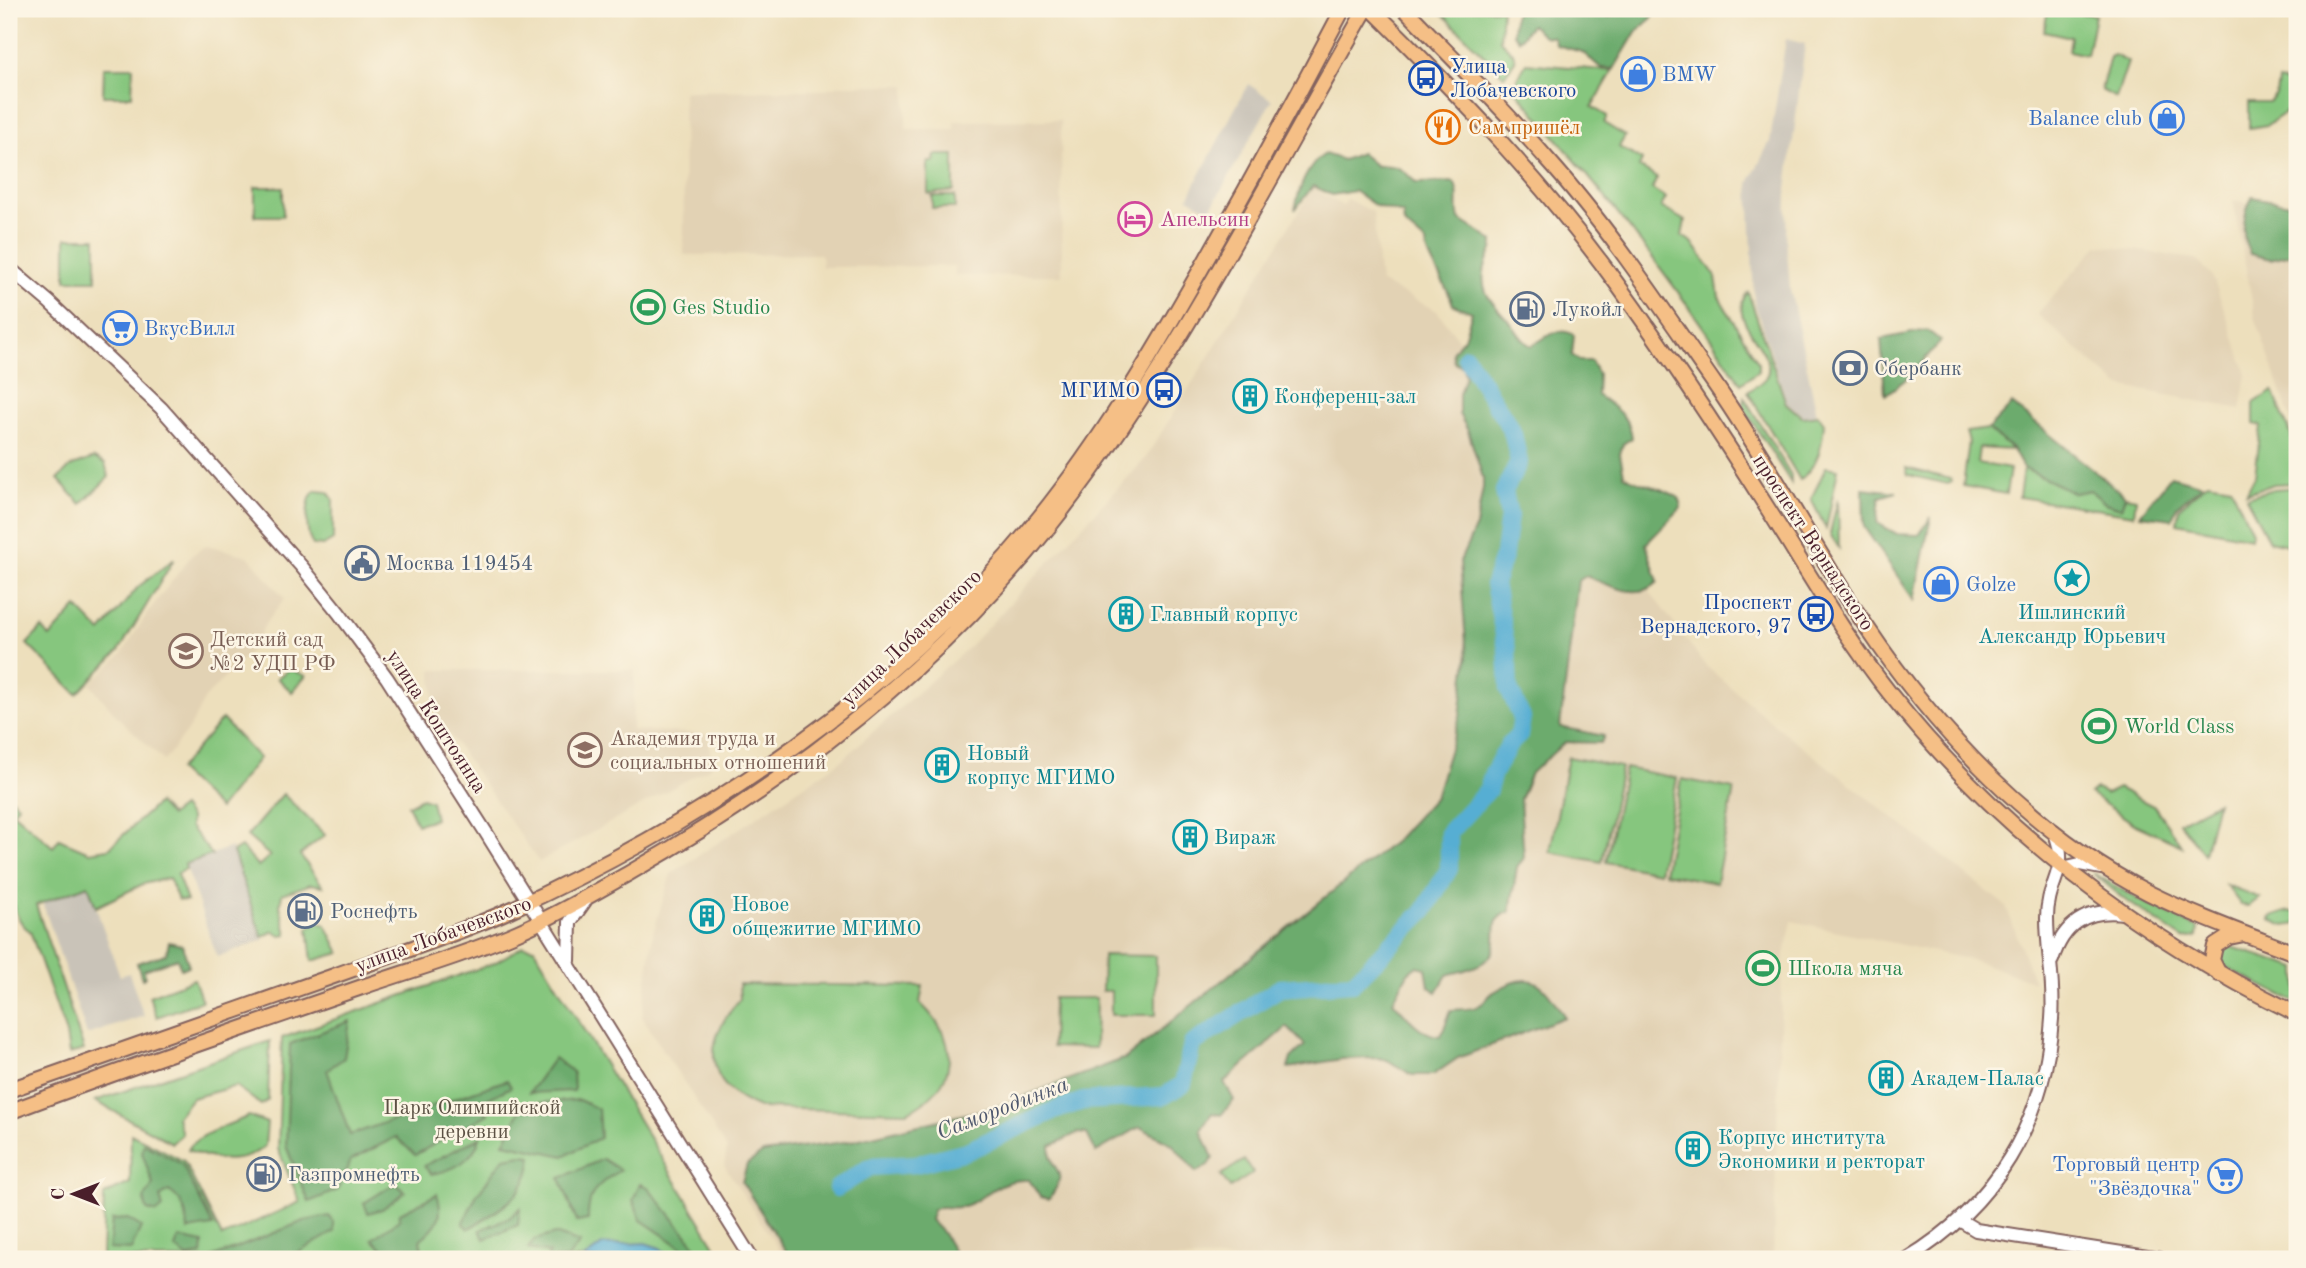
<svg xmlns="http://www.w3.org/2000/svg" width="2306" height="1268" viewBox="0 0 2306 1268" font-family="'Old Standard TT',serif">
<rect width="100%" height="100%" fill="#fcf5e5"/>
<filter id="ink" filterUnits="userSpaceOnUse"><feTurbulence type="fractalNoise" baseFrequency=".0143" numOctaves="2"/><feDisplacementMap in="SourceGraphic" scale="14" xChannelSelector="R" yChannelSelector="G"/><feConvolveMatrix kernelMatrix="1 2 1 2 8 2 1 2 1" color-interpolation-filters="sRGB"/></filter>
<filter id="wash" filterUnits="userSpaceOnUse"><feTurbulence type="fractalNoise" baseFrequency=".00686" numOctaves="4" result="noise"/><feDisplacementMap in="SourceGraphic" scale="28" xChannelSelector="R" yChannelSelector="G"/><feGaussianBlur stdDeviation="1.57" result="paint"/><feColorMatrix in="noise" values="0 0 0 0 0 0 0 0 0 0 0 0 0 0 0 0 0 1.4 0 .05"/><feComposite in="paint" operator="in"/></filter>
<g filter="url(#wash)">
<rect width="100%" height="100%" fill="#eddfbc"/>
<!-- built -->
<path fill="#e2d2b4" d="M 842,85 L 906,85 L 906,129 L 954,129 L 954,121 L 1061,120 L 1062,275 L 955,276 L 954,266 L 822,267 L 821,254 L 684,255 L 683,91 L 821,90 Z
M 1313,188 L 1343,206 L 1347,199 L 1373,212 L 1380,282 L 1437,311 L 1706,666 L 1776,726 L 2006,906 L 2034,982 L 1976,961 L 1792,921 L 1782,968 L 1773,1259 L 785,1259 L 724,1165 L 727,1149 L 642,1017 L 653,933 L 671,874 L 838,763 L 970,646 L 1145,459 Z
M 2233,200 L 2297,212 L 2297,437 L 2255,317 Z
M 2098,245 L 2195,259 L 2212,275 L 2247,374 L 2241,409 L 2119,386 L 2037,314 Z
M 207,545 L 248,556 L 285,599 L 267,621 L 252,649 L 205,698 L 192,724 L 164,761 L 117,716 L 90,684 L 122,654 L 148,612 L 192,555 Z
M 432,670 L 635,670 L 632,730 L 708,734 L 712,766 L 539,862 L 435,714 Z
M 1964,1249 L 2006,1255 L 2031,1259 L 1944,1259 Z"/>
<!-- industrial -->
<path fill="#c9c3b8" d="M 1786,39 L 1805,44 L 1787,188 L 1786,239 L 1790,289 L 1817,414 L 1803,416 L 1787,402 L 1754,301 L 1749,183 L 1770,141 Z
M 1248,84 L 1272,100 L 1210,210 L 1188,198 Z
M 231,847 L 264,940 L 217,957 L 185,864 Z
M 88,885 L 120,976 L 129,973 L 144,1016 L 87,1035 L 42,901 Z"/>
<!-- green -->
<path fill="#86c67e" stroke="#687254" stroke-width="2" d="M 1438,9 L 1502,9 L 1500,40 L 1513,53 L 1515,61 L 1504,76 Z
M 2048,9 L 2095,15 L 2087,55 L 2069,51 L 2071,37 L 2044,31 Z
M 2114,55 L 2128,62 L 2116,98 L 2101,90 L 2110,57 Z
M 1526,63 L 1613,71 L 1592,107 L 1607,116 L 1604,123 L 1625,136 L 1619,147 L 1642,160 L 1639,167 L 1657,178 L 1652,189 L 1666,198 L 1661,207 L 1685,221 L 1682,236 L 1692,242 L 1716,277 L 1719,297 L 1758,362 L 1758,371 L 1741,384 C 1673,278 1595,182 1513,87 Z
M 104,67 L 133,67 L 132,96 L 103,96 Z
M 2278,81 L 2297,84 L 2297,105 L 2267,125 L 2249,128 L 2249,102 L 2269,102 L 2276,95 Z
M 935,155 L 954,155 L 954,191 L 928,194 L 928,162 L 934,162 Z
M 255,187 L 283,187 L 283,216 L 255,216 Z
M 932,196 L 955,196 L 955,208 L 932,208 Z
M 66,238 L 96,238 L 96,280 L 66,280 Z
M 1748,292 L 1786,403 L 1802,417 L 1818,415 L 1824,423 C 1822,448 1819,463 1800,480 L 1748,392 C 1753,388 1761,383 1765,378 C 1783,354 1722,321 1748,292 Z
M 2273,391 L 2297,450 L 2297,483 L 2274,484 L 2246,493 L 2255,476 L 2261,426 L 2254,424 L 2254,403 Z
M 1744,397 L 1791,475 L 1791,483 L 1743,407 Z
M 1988,429 L 2013,450 L 1979,448 L 1977,463 L 2010,469 L 2006,494 L 1963,486 L 1969,442 L 1966,432 Z
M 94,458 L 105,464 L 109,477 L 81,504 L 58,479 L 70,467 Z
M 1826,467 L 1838,469 L 1826,529 L 1811,499 Z
M 1906,468 L 1951,479 L 1952,482 L 1948,484 L 1908,475 Z
M 2023,468 L 2075,493 L 2090,490 L 2105,503 L 2121,508 L 2125,496 L 2136,498 L 2134,515 L 2019,497 Z
M 2208,482 L 2231,486 L 2252,532 L 2251,538 L 2177,523 L 2179,508 Z
M 2297,487 L 2297,547 L 2269,541 L 2246,497 L 2273,489 Z
M 315,491 L 328,492 L 333,499 L 333,540 L 323,546 L 313,545 C 305,535 305,499 315,491 Z
M 1838,498 L 1839,548 L 1830,534 Z
M 174,559 L 119,651 L 77,694 L 27,644 L 42,628 L 50,637 L 77,607 L 101,632 L 138,587 Z
M 290,669 L 306,676 L 292,692 L 277,678 Z
M 222,719 L 259,758 L 219,809 L 178,770 Z
M 1568,757 L 1621,767 L 1602,862 L 1550,852 Z
M 1625,768 L 1677,778 L 1659,872 L 1606,862 Z
M 1682,779 L 1734,789 L 1716,883 L 1664,873 Z
M 2118,788 L 2155,807 L 2182,846 L 2136,825 L 2090,794 L 2096,789 L 2106,794 Z
M 283,794 L 325,835 L 300,855 L 323,886 L 311,884 L 282,894 L 280,906 L 287,934 L 280,936 L 274,931 L 262,937 L 233,852 L 241,847 L 258,866 L 270,856 L 247,836 Z
M 9,796 L 18,805 L 13,812 L 53,847 L 59,839 L 89,852 L 108,849 L 158,803 L 170,816 L 182,807 L 190,818 L 190,827 L 212,855 L 185,864 L 186,869 L 177,874 L 187,901 L 178,900 L 169,878 L 143,884 L 96,907 L 88,885 L 36,905 L 84,1050 L 69,1054 L 66,1034 L 30,931 C 0,913 9,830 9,796 Z
M 422,798 L 431,801 L 435,819 L 417,824 L 408,805 Z
M 2217,802 L 2204,854 L 2179,822 Z
M 2093,873 L 2140,900 L 2198,928 L 2197,937 L 2183,939 L 2124,899 Z
M 2226,885 L 2260,898 L 2248,906 L 2241,905 Z
M 2289,911 L 2297,913 L 2297,924 L 2285,926 L 2270,920 L 2271,917 Z
M 318,922 L 326,925 L 340,953 L 312,961 L 308,928 Z
M 2226,945 L 2297,968 L 2297,1003 L 2218,964 L 2217,951 Z
M 523,946 L 534,948 L 723,1259 L 9,1259 L 102,1257 L 104,1195 L 130,1183 L 131,1134 L 184,1161 L 222,1237 L 300,1202 L 278,1149 L 282,1038 L 494,963 Z
M 1103,955 L 1156,956 L 1156,1015 L 1111,1015 L 1111,991 L 1102,991 Z
M 194,979 L 202,1001 L 157,1017 L 149,996 Z
M 739,984 L 923,986 L 920,1003 C 961,1042 960,1085 907,1112 L 759,1108 C 702,1085 703,1041 740,999 Z
M 1053,998 L 1096,998 L 1095,1048 L 1052,1047 Z
M 270,1041 L 268,1100 L 261,1105 L 236,1086 L 192,1098 L 177,1117 L 182,1134 L 172,1143 L 95,1101 Z
M 249,1116 L 267,1123 L 265,1146 C 242,1166 214,1161 188,1150 C 193,1136 234,1123 249,1116 Z
M 1244,1160 L 1253,1173 L 1230,1188 L 1221,1175 Z"/>
<!-- forest -->
<path fill="#6cab6d" stroke="#5b654c" stroke-width="2" d="M 1519,9 L 1595,9 L 1608,17 L 1625,9 L 1655,9 L 1652,18 L 1636,32 L 1614,69 L 1601,68 L 1582,52 L 1556,45 L 1553,37 L 1544,36 L 1531,25 L 1519,40 L 1513,34 L 1514,16 Z
M 1361,153 L 1376,166 C 1397,164 1402,168 1416,183 L 1454,182 C 1461,194 1455,206 1459,219 L 1493,241 C 1494,251 1490,253 1487,261 C 1476,291 1492,302 1510,322 C 1518,331 1520,340 1531,346 C 1546,338 1558,325 1574,335 L 1572,355 L 1580,361 L 1591,361 L 1598,374 L 1597,395 C 1612,405 1631,418 1632,438 L 1623,444 L 1620,454 L 1624,475 C 1641,486 1662,486 1679,498 L 1681,508 L 1646,544 L 1658,582 C 1638,602 1609,585 1586,576 L 1578,581 L 1560,727 L 1604,736 L 1601,743 L 1565,742 L 1531,773 L 1520,799 L 1524,858 L 1517,867 L 1510,912 C 1486,918 1501,937 1492,954 C 1484,967 1460,971 1447,975 L 1437,992 L 1429,987 L 1426,968 L 1417,966 L 1408,973 L 1393,1001 C 1406,1015 1421,1036 1441,1036 L 1451,1010 C 1459,1009 1471,1010 1478,1006 C 1485,1004 1488,995 1494,992 C 1535,966 1543,985 1565,1017 L 1458,1058 L 1433,1075 L 1412,1075 L 1387,1060 L 1378,1058 L 1342,1059 L 1288,1068 L 1291,1058 L 1305,1045 L 1287,1027 L 1224,1082 L 1234,1100 L 1221,1115 L 1212,1113 L 1201,1130 L 1213,1158 L 1208,1166 L 1196,1172 L 1172,1144 L 1140,1127 L 1096,1152 L 1087,1134 L 1077,1133 L 1051,1146 C 1047,1174 1073,1166 1049,1199 L 1040,1197 L 1029,1180 C 992,1178 985,1203 959,1207 C 948,1209 943,1204 933,1210 L 930,1220 L 942,1232 L 958,1259 L 791,1259 L 742,1182 L 747,1164 L 763,1153 L 851,1141 L 995,1107 L 1126,1058 L 1395,841 L 1435,797 L 1460,716 L 1467,658 L 1460,561 L 1476,526 L 1483,488 L 1483,478 L 1468,431 L 1459,414 L 1459,394 L 1465,376 L 1463,366 L 1454,362 L 1452,352 L 1464,338 L 1472,312 L 1453,305 C 1447,283 1427,261 1426,243 L 1404,224 L 1403,214 L 1376,206 L 1354,191 L 1332,195 L 1313,186 L 1295,210 C 1298,190 1307,165 1325,154 L 1343,160 Z
M 2252,197 L 2297,205 L 2297,253 L 2270,259 L 2250,254 C 2240,235 2243,217 2252,197 Z
M 1927,330 L 1941,341 L 1909,377 L 1885,395 L 1881,339 Z
M 2012,404 L 2125,496 L 2121,508 L 2105,503 L 2090,490 L 2075,493 L 2023,468 L 2013,450 L 1988,429 Z
M 2171,476 L 2203,485 L 2177,506 L 2172,519 L 2140,515 Z
M 1863,488 L 1897,492 L 1880,497 L 1877,523 L 1897,534 L 1919,535 L 1931,517 L 1914,600 L 1864,527 Z
M 169,942 L 182,945 L 189,966 L 181,969 L 177,958 L 144,970 L 145,978 L 142,979 L 137,963 L 166,954 Z
M 350,1021 L 344,1058 L 327,1070 L 350,1135 L 507,1080 L 511,1087 L 479,1103 L 488,1114 L 415,1155 L 396,1137 L 351,1160 L 338,1190 L 309,1202 L 286,1146 L 290,1044 Z
M 554,1058 L 573,1072 L 574,1091 L 529,1093 Z
M 579,1100 L 598,1109 L 600,1138 L 564,1156 L 504,1143 L 523,1104 Z
M 480,1137 C 474,1160 453,1171 431,1174 L 424,1166 Z
M 144,1144 L 182,1164 L 213,1226 L 188,1230 C 186,1212 184,1201 169,1191 L 160,1197 L 163,1208 L 157,1213 L 147,1210 L 144,1199 L 153,1184 L 142,1153 Z
M 522,1155 L 532,1156 C 529,1196 499,1210 468,1229 L 463,1223 L 476,1196 L 504,1158 Z
M 603,1159 L 620,1170 C 597,1185 587,1192 588,1220 L 577,1222 L 560,1178 Z
M 396,1183 L 405,1192 L 382,1209 L 368,1213 L 364,1203 Z
M 640,1184 L 648,1187 L 706,1259 L 687,1259 L 681,1247 L 641,1220 L 633,1200 Z
M 437,1194 C 445,1217 437,1226 420,1240 L 423,1255 L 417,1259 L 394,1259 L 372,1239 L 399,1220 L 400,1213 Z
M 520,1208 L 518,1225 L 484,1239 L 480,1230 L 509,1218 Z
M 329,1216 L 334,1222 L 334,1232 L 287,1259 L 209,1259 L 304,1221 Z
M 128,1219 L 141,1227 L 131,1250 L 109,1249 L 112,1220 Z
M 555,1234 L 580,1243 L 567,1259 L 547,1259 L 549,1253 L 528,1249 L 534,1240 Z
M 179,1238 L 203,1243 L 202,1255 L 187,1257 L 175,1248 Z"/>
<!-- water -->
<path fill="#56aed3" stroke="#50667f" stroke-width="2" d="M 645,1243 L 660,1248 L 672,1259 L 583,1259 L 602,1245 Z"/>
<g fill="none" stroke-linecap="round" stroke-linejoin="round">
<!-- river -->
<path stroke="#56aed3" stroke-width="18" d="M 837,1188 L 870,1167 L 916,1164 L 967,1151 L 1051,1112 L 1083,1101 L 1164,1096 L 1183,1084 L 1192,1044 L 1280,988 L 1353,983 L 1424,911 L 1449,869 L 1449,832 L 1488,790 L 1493,773 L 1509,745 L 1519,735 L 1522,718 L 1509,689 L 1507,649 L 1494,584 L 1504,554 L 1509,516 L 1504,491 L 1519,462 L 1513,434 L 1505,419 L 1466,357"/>
</g>
</g>
<g filter="url(#ink)">
<g fill="none" stroke-linecap="round" stroke-linejoin="round">
<!-- minor casing -->
<g stroke="#83625e" stroke-width="16">
<path id="minor" d="M 9,268 L 49,302 L 161,408 L 302,567 L 339,613 L 387,678 L 485,831 L 752,1259
M 2062,868 L 2080,864 L 2101,868
M 2052,960 C 2063,925 2086,908 2124,913
M 569,961 L 570,922 L 585,901
M 1961,1221 L 1976,1230 L 2160,1259
M 1906,1259 C 1995,1206 2045,1122 2052,1019 C 2055,985 2047,951 2047,918 C 2047,879 2071,871 2054,831"/>
</g>
<!-- major casing -->
<g stroke="#83625e" stroke-width="18">
<path id="major" d="M 1372,9 C 1459,95 1545,184 1617,284 C 1670,357 1720,433 1768,509 C 1808,572 1844,636 1891,695 C 1999,831 2141,938 2297,1014
M 1405,9 C 1453,59 1502,107 1547,159 C 1609,228 1661,307 1714,383 C 1769,462 1813,547 1866,626 C 1937,732 2034,834 2149,893 C 2197,917 2248,935 2297,954
M 2219,974 L 2212,960 L 2215,946 L 2229,937 L 2244,934
M 9,1090 C 116,1052 224,1015 331,977 C 390,955 451,937 508,911 C 710,819 899,691 1039,518 C 1101,441 1152,355 1201,269 C 1250,183 1297,97 1343,9
M 9,1112 C 125,1068 244,1028 362,987 C 414,969 468,954 518,932 C 557,915 594,893 631,872 C 789,782 937,667 1051,524 C 1176,366 1266,182 1366,9"/>
</g>
<!-- minor -->
<use href="#minor" stroke="#fff" stroke-width="12"/>
<!-- major -->
<use href="#major" stroke="#f5bf86" stroke-width="14"/>
</g>
</g>
<!-- icons -->
<defs>
<g id="shop-ring" transform="scale(1.75)"><circle r="9.5" fill="#fcf5e5" stroke="#3f7fe0" stroke-width="1.5"/><path d="M-5-2.5h2.3a2.7 3.5 0 0 1 5.4 0H5L5.5 6h-11ZM-1.5-2.5h3a1.5 2.3 0 0 0-3 0Z" fill="#3f7fe0"/></g>
<g id="bus-ring" transform="scale(1.75)"><circle r="9.5" fill="#fcf5e5" stroke="#1a4fb4" stroke-width="1.5"/><path d="M-5-6H5V4H4V6H2V4H-2V6H-4V4H-5ZM-3.5-4V0h7V-4ZM-3.5 1.2v1.5H-2V1.2ZM2 1.2v1.5H3.5V1.2Z" fill="#1a4fb4"/></g>
<g id="restaurant-ring" transform="scale(1.75)"><circle r="9.5" fill="#fcf5e5" stroke="#e8710a" stroke-width="1.5"/><path d="M-5-6h1v4h1v-4h1v4h1v-4h1v5L-1.5 .5V6h-2V.5L-5-1ZM5-6V6H3V1.5H1.5Q1.5-4 5-6Z" fill="#e8710a"/></g>
<g id="hotel-ring" transform="scale(1.75)"><circle r="9.5" fill="#fcf5e5" stroke="#d1479c" stroke-width="1.5"/><path d="M-6-4.5h1.5V1H6V5H4.5V3h-9V5H-6ZM-4 0a1.8 1.8 0 1 1 3.6 0ZM.5 0V-2.5h3Q6-2.5 6 0Z" fill="#d1479c"/></g>
<g id="stadium-ring" transform="scale(1.75)"><circle r="9.5" fill="#fcf5e5" stroke="#2e9e5b" stroke-width="1.5"/><path d="M0-5a6.5 5 0 1 0 0 10a6.5 5 0 1 0 0-10ZM-3.5-1.8h7v3.6h-7Z" fill="#2e9e5b"/></g>
<g id="fuel-ring" transform="scale(1.75)"><circle r="9.5" fill="#fcf5e5" stroke="#5c6f8a" stroke-width="1.5"/><path d="M-5.5-6h7V0h2V4h1.3V-2.5L3-4.5l.8-.8L6-3V5H2.5V1h-1V6h-7ZM-4.2-4.7v3.2H.2V-4.7Z" fill="#5c6f8a"/></g>
<g id="supermarket-ring" transform="scale(1.75)"><circle r="9.5" fill="#fcf5e5" stroke="#3f7fe0" stroke-width="1.5"/><path d="M-6-5.5h2.5l.6 2H6L4.5 2H-2.5L-4.4-4H-6ZM-1.5 3.2a1.3 1.3 0 1 0 .1 0ZM3 3.2a1.3 1.3 0 1 0 .1 0Z" fill="#3f7fe0"/></g>
<g id="bank-ring" transform="scale(1.75)"><circle r="9.5" fill="#fcf5e5" stroke="#5c6f8a" stroke-width="1.5"/><path d="M-6-4H6V4H-6ZM0-2.3a2.3 2.3 0 1 0 0 4.6a2.3 2.3 0 1 0 0-4.6Z" fill="#5c6f8a"/></g>
<g id="building-ring" transform="scale(1.75)"><circle r="9.5" fill="#fcf5e5" stroke="#0f9aa8" stroke-width="1.5"/><path d="M-4-6H4V6H1V3H-1V6H-4ZM-2.5-4.3h1.7v1.8h-1.7ZM.8-4.3h1.7v1.8H.8ZM-2.5-1h1.7V.8h-1.7ZM.8-1h1.7V.8H.8Z" fill="#0f9aa8"/></g>
<g id="civic-ring" transform="scale(1.75)"><circle r="9.5" fill="#fcf5e5" stroke="#5c6f8a" stroke-width="1.5"/><path d="M-.6-6.5H3V-4.5H.6V-3L4-1V1h2V6H-6V1h2V-1L-.6-3ZM-1.2 2.5V6h2.4V2.5Z" fill="#5c6f8a"/></g>
<g id="sight-ring" transform="scale(1.75)"><circle r="9.5" fill="#fcf5e5" stroke="#0f9aa8" stroke-width="1.5"/><path d="M0-6L1.8-2.2L6-1.7L2.9 1.2L3.7 5.4L0 3.3L-3.7 5.4L-2.9 1.2L-6-1.7L-1.8-2.2Z" fill="#0f9aa8"/></g>
<g id="school-ring" transform="scale(1.75)"><circle r="9.5" fill="#fcf5e5" stroke="#8d6e63" stroke-width="1.5"/><path d="M0-5L7-2L0 1L-7-2ZM-4 1L0 2.5L4 1V4Q0 6-4 4Z" fill="#8d6e63"/></g>
<g id="university-ring" transform="scale(1.75)"><circle r="9.5" fill="#fcf5e5" stroke="#8d6e63" stroke-width="1.5"/><path d="M0-5L7-2L0 1L-7-2ZM-4 1L0 2.5L4 1V4Q0 6-4 4Z" fill="#8d6e63"/></g>
</defs>
<g fill-rule="evenodd">
<use href="#shop-ring" x="1638" y="74"/>
<use href="#bus-ring" x="1426" y="78"/>
<use href="#shop-ring" x="2167" y="118"/>
<use href="#restaurant-ring" x="1443" y="127"/>
<use href="#hotel-ring" x="1135" y="219"/>
<use href="#stadium-ring" x="648" y="307"/>
<use href="#fuel-ring" x="1527" y="309"/>
<use href="#supermarket-ring" x="120" y="328"/>
<use href="#bank-ring" x="1850" y="368"/>
<use href="#bus-ring" x="1164" y="390"/>
<use href="#building-ring" x="1250" y="396"/>
<use href="#civic-ring" x="362" y="563"/>
<use href="#sight-ring" x="2072" y="578"/>
<use href="#shop-ring" x="1941" y="584"/>
<use href="#building-ring" x="1126" y="614"/>
<use href="#bus-ring" x="1816" y="614"/>
<use href="#school-ring" x="186" y="651"/>
<use href="#stadium-ring" x="2099" y="726"/>
<use href="#university-ring" x="585" y="750"/>
<use href="#building-ring" x="942" y="765"/>
<use href="#building-ring" x="1190" y="837"/>
<use href="#fuel-ring" x="305" y="911"/>
<use href="#building-ring" x="707" y="916"/>
<use href="#stadium-ring" x="1763" y="968"/>
<use href="#building-ring" x="1886" y="1078"/>
<use href="#building-ring" x="1693" y="1149"/>
<use href="#fuel-ring" x="264" y="1174"/>
<use href="#supermarket-ring" x="2225" y="1176"/>
</g>
<g text-anchor="middle" stroke-width="5" stroke-linejoin="round" paint-order="stroke">
<!-- transit labels -->
<g font-size="21" fill="#164399" stroke="#fcf5e5" text-anchor="end">
<text x="1450" y="73" text-anchor="start">Улица<tspan x="1450" dy="24">Лобачевского</tspan></text>
<text x="1140" y="397">МГИМО</text>
<text x="1792" y="609">Проспект<tspan x="1792" dy="24">Вернадского, 97</tspan></text>
</g>
<!-- shop labels -->
<g font-size="21" fill="#366cbe" stroke="#fcf5e5" text-anchor="start">
<text x="1662" y="81">BMW</text>
<text x="2142" y="125" text-anchor="end">Balance club</text>
<text x="144" y="335">ВкусВилл</text>
<text x="1966" y="591">Golze</text>
<text x="2200" y="1171" text-anchor="end">Торговый центр<tspan x="2200" dy="24">"Звёздочка"</tspan></text>
</g>
<!-- food labels -->
<g font-size="21" fill="#c56008" stroke="#fcf5e5" text-anchor="start">
<text x="1468" y="134">Сам пришёл</text>
</g>
<!-- hotel labels -->
<g font-size="21" fill="#b23c85" stroke="#fcf5e5" text-anchor="start">
<text x="1160" y="226">Апельсин</text>
</g>
<!-- leisure labels -->
<g font-size="21" fill="#27864d" stroke="#fcf5e5" text-anchor="start">
<text x="672" y="314">Ges Studio</text>
<text x="2124" y="733">World Class</text>
<text x="1788" y="975">Школа мяча</text>
</g>
<!-- service labels -->
<g font-size="21" fill="#4e5e75" stroke="#fcf5e5" text-anchor="start">
<text x="1552" y="316">Лукойл</text>
<text x="1874" y="375">Сбербанк</text>
<text x="386" y="570">Москва 119454</text>
<text x="330" y="918">Роснефть</text>
<text x="288" y="1181">Газпромнефть</text>
</g>
<!-- culture labels -->
<g font-size="21" fill="#0d838f" stroke="#fcf5e5" text-anchor="start">
<text x="1274" y="403">Конференц-зал</text>
<text x="2072" y="619" text-anchor="middle">Ишлинский<tspan x="2072" dy="24">Александр Юрьевич</tspan></text>
<text x="1150" y="621">Главный корпус</text>
<text x="967" y="760">Новый<tspan x="967" dy="24">корпус МГИМО</tspan></text>
<text x="1214" y="844">Вираж</text>
<text x="732" y="911">Новое<tspan x="732" dy="24">общежитие МГИМО</tspan></text>
<text x="1910" y="1085">Академ-Палас</text>
<text x="1718" y="1144">Корпус института<tspan x="1718" dy="24">Экономики и ректорат</tspan></text>
</g>
<!-- street labels -->
<g font-size="21" fill="#4a1f2b" stroke="#fcf5e5">
<text transform="translate(1814 542) rotate(57)" y="7">проспект Вернадского</text>
<text transform="translate(911 637) rotate(-44)" y="7">улица Лобачевского</text>
<text transform="translate(437 721) rotate(57)" y="7">улица Коштоянца</text>
<text transform="translate(443 934) rotate(-20)" y="7">улица Лобачевского</text>
</g>
<!-- education labels -->
<g font-size="21" fill="#785e54" stroke="#fcf5e5" text-anchor="start">
<text x="210" y="646">Детский сад<tspan x="210" dy="24">№2 УДП РФ</tspan></text>
<text x="610" y="745">Академия труда и<tspan x="610" dy="24">социальных отношений</tspan></text>
</g>
<!-- park labels -->
<g font-size="21" fill="#5c5144" stroke="#fcf5e5">
<text x="472" y="1114">Парк Олимпийской<tspan x="472" dy="24">деревни</tspan></text>
</g>
<!-- water labels -->
<g font-size="23" font-style="italic" fill="#4f586e" stroke="#fcf5e5">
<text transform="translate(1002 1107) rotate(-21)" y="8">Самородинка</text>
</g>
</g>
<!-- margin -->
<rect width="2306" height="1268" fill="none" stroke="#fcf5e5" stroke-width="35"/>
<!-- north arrow -->
<g transform="translate(74 1194) rotate(270)" stroke="#fcf5e5" stroke-width="5" paint-order="stroke">
<path d="M0-5L12 26L0 18L-12 26Z" fill="#4a1f2b"/>
<text y="-10" font-size="19" font-weight="bold" text-anchor="middle" fill="#4a1f2b">С</text>
</g>
</svg>
